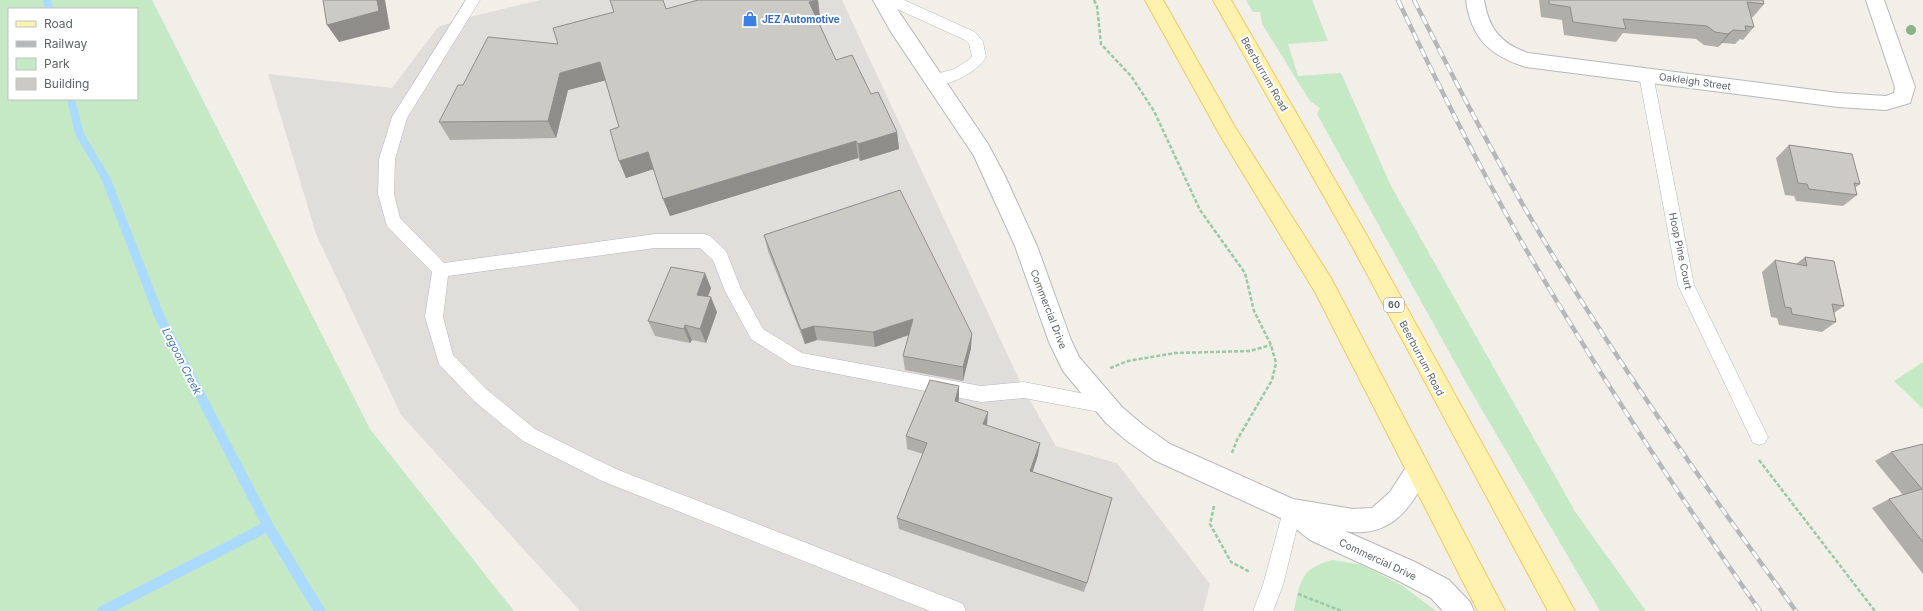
<svg xmlns="http://www.w3.org/2000/svg" width="1923" height="611" viewBox="0 0 1923 611" font-family="Inter,sans-serif">
<rect width="100%" height="100%" fill="#f1efe8"/>
<!-- industrial -->
<path fill="#e0deda" d="M 540,0 L 842,0 L 1024,390 L 1056,446 L 1117,463 L 1210,584 L 1203,611 L 580,611 L 401,415 L 316,234 L 268,74 L 392,88 L 438,27 L 462,19 Z"/>
<!-- green -->
<path fill="#c5e8c5" fill-rule="evenodd" d="M 0,0 L 152,0 L 370,429 L 514,611 L 0,611 ZM 9,9 L 137,9 L 137,99 L 9,99 Z
M 1246,0 L 1312,0 L 1328,41 L 1288,44 L 1298,76 L 1341,73 L 1391,186 L 1576,513 L 1646,611 L 1600,611 L 1468,386 L 1317,114 L 1320,108 L 1310,101 L 1262,24 L 1260,12 L 1253,12 Z
M 1923,362 L 1923,409 L 1894,381 Z
M 1333,560 L 1362,565 L 1403,586 L 1436,611 L 1294,611 C 1300,582 1300,568 1333,560 Z"/>
<g fill="none" stroke-linecap="round" stroke-linejoin="round">
<!-- stream -->
<path fill="#aadaff" fill-rule="evenodd" d="M 43,0 L 51,0 L 53,9 L 45,9 Z
M 67,99 L 75,99 L 84,134 L 110,177 L 165,317 L 272,522 L 326,611 L 313,611 L 266,533 L 115,611 L 97,611 L 99,607 L 261,524 L 155,318 L 101,178 L 75,134 Z"/>
<!-- lane casing -->
<g stroke="#b5b8bc" stroke-width="1">
<path id="lane" d="M 466,0 L 480,0 L 407,118 L 395,159 L 394,194 L 400,218 L 444,263 L 655,234 L 704,234 L 710,236 L 726,251 L 741,289 L 763,329 L 802,353 L 981,386 L 1024,382 L 1111,399 L 1114,405 L 1111,411 L 1105,413 L 1024,398 L 981,402 L 792,365 L 751,339 L 725,291 L 713,260 L 700,248 L 655,248 L 448,276 L 443,317 L 453,355 L 486,389 L 535,429 L 616,469 L 956,601 L 963,604 L 966,611 L 930,611 L 602,481 L 523,441 L 474,401 L 439,364 L 425,317 L 432,272 L 387,226 L 378,194 L 379,159 L 392,117 Z
M 884,0 L 904,0 L 975,32 L 983,42 L 986,57 C 978,72 946,89 929,84 L 927,80 L 929,76 L 954,69 L 970,59 L 972,56 L 969,44 L 965,40 L 886,4 Z
M 1646,69 L 1651,71 L 1653,75 L 1694,285 L 1768,437 L 1765,443 L 1759,445 L 1753,443 L 1678,285 L 1639,75 L 1641,71 Z
M 1292,502 L 1299,505 L 1301,511 L 1283,585 L 1273,611 L 1253,611 L 1263,585 L 1283,511 L 1285,505 Z"/>
</g>
<!-- street casing -->
<g stroke="#b5b8bc" stroke-width="2">
<path id="street" d="M 873,0 L 891,0 L 988,144 L 1005,176 L 1037,246 L 1071,340 L 1079,357 L 1122,407 L 1143,425 L 1170,444 L 1293,499 L 1353,509 L 1372,508 L 1390,492 L 1410,461 L 1418,458 L 1426,461 L 1430,469 C 1413,507 1391,539 1345,531 L 1415,562 L 1449,580 L 1470,602 L 1474,611 L 1443,611 L 1431,598 L 1397,580 L 1310,540 L 1283,519 L 1154,460 L 1127,441 L 1106,423 L 1063,371 L 1049,342 L 1015,246 L 974,156 L 891,32 Z
M 1466,0 L 1484,0 C 1489,29 1500,43 1528,53 L 1838,93 L 1886,96 L 1894,93 L 1895,87 L 1866,0 L 1884,0 L 1915,87 L 1910,103 L 1886,110 L 1838,107 L 1526,67 C 1490,56 1471,38 1466,0 Z"/>
</g>
<!-- primary casing -->
<g stroke="#f2c960" stroke-width="2">
<path id="primary" d="M 1145,0 L 1163,0 L 1235,127 L 1331,278 L 1505,611 L 1478,611 L 1315,292 L 1221,137 Z
M 1213,0 L 1231,0 L 1366,234 L 1575,611 L 1548,611 L 1352,246 Z"/>
</g>
<!-- path -->
<path stroke="#9cc7a9" stroke-width="2.5" stroke-dasharray="4 2" stroke-linecap="butt" d="M 1094,0 L 1097,6 L 1101,44 L 1131,76 L 1154,111 L 1200,210 L 1245,273 L 1254,311 L 1271,345 L 1276,363 L 1272,380 L 1237,440 L 1232,453
M 1110,368 L 1128,361 L 1175,353 L 1250,351 L 1271,345
M 1759,460 L 1875,611
M 1214,506 L 1210,524 L 1231,562 L 1250,572
M 1298,594 L 1342,611"/>
<!-- lane -->
<use href="#lane" fill="#fff" fill-rule="evenodd"/>
<!-- street -->
<use href="#street" fill="#fff" fill-rule="evenodd"/>
<!-- primary -->
<use href="#primary" fill="#fff2af" fill-rule="evenodd"/>
<!-- rail casing -->
<g stroke="#b6b7b8" stroke-width="4.5">
<path id="rail" d="M 1398,0 C 1436,81 1476,161 1520,239 C 1594,367 1675,490 1760,611
M 1414,0 C 1455,81 1496,161 1543,239 C 1621,368 1707,490 1796,611"/>
</g>
<!-- rail -->
<use href="#rail" stroke="#fff" stroke-width="3" stroke-dasharray="9" stroke-linecap="butt"/>
</g>
<!-- trees -->
<circle fill="#89b387" cx="1911" cy="30" r="5"/>
<!-- wall -->
<path fill="#afaea9" d="M 818,0 L 820,18 L 817,19 L 836,60 L 871,94 L 897,132 L 899,149 L 860,161 L 858,158 L 670,216 L 653,169 L 626,178 L 619,127 L 605,80 L 568,90 L 556,138 L 450,140 L 439,122 L 463,85 L 558,44 L 614,12 Z
M 1539,0 L 1763,0 L 1764,4 L 1753,17 L 1751,17 L 1754,27 L 1743,40 L 1740,39 L 1735,44 L 1722,43 L 1718,47 L 1704,45 L 1696,39 L 1623,33 L 1616,42 L 1564,35 L 1562,20 L 1541,17 Z
M 1789,145 L 1860,184 L 1855,188 L 1857,195 L 1843,206 L 1796,201 L 1794,196 L 1785,195 L 1776,158 Z
M 764,235 L 971,348 L 963,381 L 905,370 L 903,356 L 909,335 L 875,347 L 817,340 L 805,344 L 768,251 Z
M 1805,257 L 1844,306 L 1834,313 L 1836,322 L 1822,332 L 1779,325 L 1777,318 L 1771,317 L 1762,272 L 1775,260 L 1796,264 Z
M 711,288 L 708,297 L 717,312 L 706,343 L 692,340 L 690,343 L 655,336 L 648,321 Z
M 959,386 L 959,399 L 958,402 L 987,425 L 987,426 L 1038,455 L 1032,472 L 1087,583 L 1084,592 L 899,529 L 897,518 L 923,454 L 907,449 L 906,436 Z
M 1923,444 L 1923,574 L 1872,508 L 1889,499 L 1903,495 L 1875,461 L 1891,452 Z"/>
<!-- shaded-wall -->
<path fill="#8f8d8a" d="M 377,0 L 385,0 L 390,29 L 339,42 L 327,25 Z
M 818,0 L 820,18 L 812,20 L 809,2 Z
M 1733,30 L 1722,43 L 1718,47 L 1728,34 Z
M 600,62 L 607,80 L 568,90 L 556,138 L 548,121 L 560,73 Z
M 897,132 L 899,149 L 860,161 L 858,144 Z
M 856,141 L 858,158 L 670,216 L 663,199 Z
M 648,152 L 654,169 L 626,178 L 619,161 Z
M 705,273 L 711,288 L 703,310 L 697,295 Z
M 711,297 L 717,312 L 706,343 L 700,329 Z
M 913,319 L 914,333 L 875,347 L 873,332 Z
M 685,325 L 692,340 L 690,343 L 684,329 Z
M 814,326 L 817,340 L 805,344 L 801,330 Z
M 972,334 L 971,348 L 963,381 L 963,367 Z
M 959,386 L 959,399 L 955,414 L 955,401 Z
M 988,412 L 987,425 L 982,437 L 983,424 Z
M 1040,443 L 1038,455 L 1029,483 L 1030,471 Z"/>
<!-- building -->
<path fill="#cccac5" stroke="#8f8d8a" d="M 323,0 L 377,0 L 379,11 L 327,25 Z
M 610,0 L 663,0 L 666,9 L 698,0 L 817,0 L 809,2 L 836,60 L 852,55 L 871,94 L 878,92 L 897,132 L 858,144 L 856,141 L 663,199 L 648,152 L 619,161 L 610,130 L 619,127 L 600,62 L 560,73 L 548,121 L 439,122 L 458,85 L 463,85 L 488,37 L 558,44 L 553,28 L 614,12 Z
M 1549,0 L 1763,0 L 1764,4 L 1747,2 L 1754,27 L 1745,26 L 1746,31 L 1733,30 L 1728,34 L 1715,32 L 1707,26 L 1623,19 L 1626,29 L 1573,22 L 1570,7 L 1549,4 Z
M 1789,145 L 1852,154 L 1860,184 L 1854,183 L 1857,195 L 1809,189 L 1807,184 L 1798,183 Z
M 900,190 L 972,334 L 963,367 L 903,356 L 913,319 L 873,332 L 814,326 L 801,330 L 764,235 Z
M 1805,257 L 1834,261 L 1844,306 L 1832,304 L 1836,322 L 1792,314 L 1791,308 L 1785,307 L 1775,260 L 1807,266 Z
M 671,267 L 705,273 L 697,295 L 711,297 L 700,329 L 685,325 L 684,329 L 648,321 Z
M 930,380 L 959,386 L 955,401 L 988,412 L 983,424 L 1040,443 L 1030,471 L 1112,498 L 1087,583 L 897,518 L 927,443 L 906,436 Z
M 1923,444 L 1923,542 L 1889,499 L 1922,489 L 1891,452 Z"/>
<!-- icons -->
<defs>
<g id="shop-bare" transform="scale(1.2)"><path d="M-5-2.5h2.3a2.7 3.5 0 0 1 5.4 0H5L5.5 6h-11ZM-1.5-2.5h3a1.5 2.3 0 0 0-3 0Z" fill="#3f7fe0" stroke="#fff" stroke-width="2.5" paint-order="stroke"/></g>
</defs>
<g fill-rule="evenodd">
<use href="#shop-bare" x="750" y="19"/>
</g>
<g text-anchor="middle" stroke-width="4" stroke-linejoin="round" paint-order="stroke">
<!-- shield labels -->
<rect fill="#fff" stroke="#8f9295" stroke-width="1" x="1384" y="298" width="20" height="14" rx="3"/>
<g font-size="9" font-weight="bold" fill="#5f6368">
<text x="1394" y="308">60</text>
</g>
<!-- shop labels -->
<g font-size="10" font-weight="bold" fill="#366cbe" stroke="#fff" text-anchor="start">
<text x="762" y="23">JEZ Automotive</text>
</g>
<!-- street labels -->
<g font-size="10" fill="#5f6368" stroke="#fff">
<text transform="translate(1265 74) rotate(60)" y="4">Beerburrum Road</text>
<text transform="translate(1695 81) rotate(8)" y="4">Oakleigh Street</text>
<text transform="translate(1681 251) rotate(78)" y="4">Hoop Pine Court</text>
<text transform="translate(1049 309) rotate(69)" y="4">Commercial Drive</text>
<text transform="translate(1422 358) rotate(62)" y="4">Beerburrum Road</text>
<text transform="translate(1378 559) rotate(25)" y="4">Commercial Drive</text>
</g>
<!-- water labels -->
<g font-size="11" font-style="italic" fill="#4174aa" stroke="#fff">
<text transform="translate(182 361) rotate(63)" y="4">Lagoon Creek</text>
</g>
</g>
<!-- legend -->
<rect x="8" y="8" width="130" height="92" fill="#ffffff" stroke="#bfc1c3"/>
<rect x="16" y="21" width="20" height="6" fill="#fff2af" stroke="#bfc1c3"/>
<text x="44" y="28" font-size="12" fill="#5f6368">Road</text>
<rect x="16" y="41" width="20" height="6" fill="#b6b7b8" stroke="#bfc1c3"/>
<text x="44" y="48" font-size="12" fill="#5f6368">Railway</text>
<rect x="16" y="58" width="20" height="12" fill="#c5e8c5" stroke="#bfc1c3"/>
<text x="44" y="68" font-size="12" fill="#5f6368">Park</text>
<rect x="16" y="78" width="20" height="12" fill="#cccac5" stroke="#bfc1c3"/>
<text x="44" y="88" font-size="12" fill="#5f6368">Building</text>
</svg>
